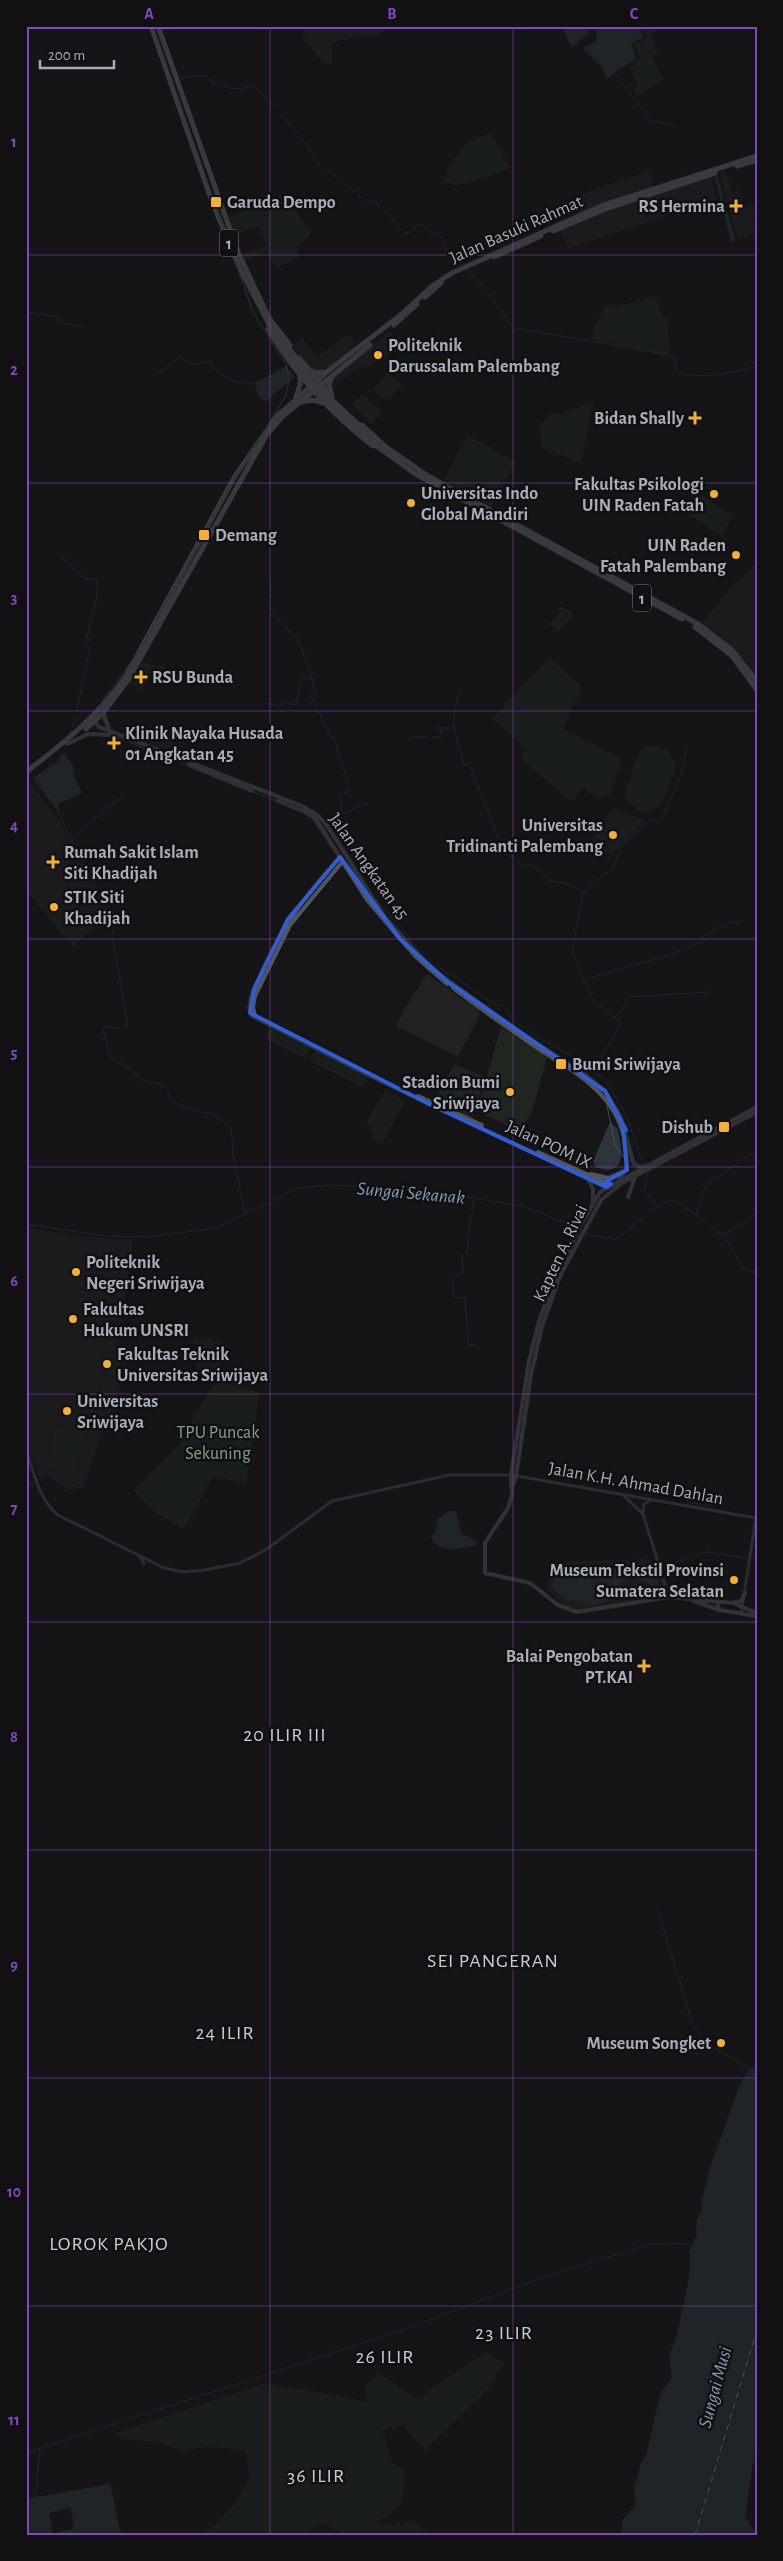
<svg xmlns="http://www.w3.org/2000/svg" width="783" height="2561" viewBox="0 0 783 2561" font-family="'Alegreya Sans',sans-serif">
<rect width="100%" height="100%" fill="#161618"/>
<!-- built -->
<path fill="#222225" d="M 648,171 L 654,187 L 580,214 L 574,200 L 590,191 Z
M 726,171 L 732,192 L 739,191 L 744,206 L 757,205 L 757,218 L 753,219 L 757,233 L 737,239 L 719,173 Z
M 711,175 L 717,199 L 569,248 L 559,231 L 606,210 Z
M 390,330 L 399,349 L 365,369 L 362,365 L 339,382 L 334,376 Z
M 348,334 L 359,347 L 322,371 L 312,371 L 292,346 L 302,337 L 317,357 Z
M 757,562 L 757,676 L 731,646 L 702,624 L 731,587 Z
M 142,662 L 165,667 L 160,680 L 151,675 L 142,690 L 130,682 Z
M 148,732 L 175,741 L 171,751 L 138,740 L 139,736 Z
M 29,781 L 62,825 L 84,871 L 112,916 L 72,946 L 26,890 L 26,783 Z
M 613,807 L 645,821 L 618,850 L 616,850 L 614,856 L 598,848 L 596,850 L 588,846 Z
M 427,974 L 479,1010 L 479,1016 L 458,1057 L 396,1026 L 405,1008 Z
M 454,1064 L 485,1077 L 472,1119 L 434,1102 Z
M 30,1228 L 79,1236 L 131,1240 L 115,1340 L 122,1372 L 116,1393 L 100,1430 L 82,1486 L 75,1489 L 66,1487 L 47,1473 L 39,1477 L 26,1443 L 26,1242 Z
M 195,1337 L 203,1340 L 204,1337 L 228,1345 L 216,1375 L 198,1369 L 191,1357 L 196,1344 L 193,1342 Z
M 690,1492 L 718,1497 L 716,1508 L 686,1503 Z"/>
<!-- green -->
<path fill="#1e261f" d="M 303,26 L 389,26 C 379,40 371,36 357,37 C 349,38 340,41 332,43 L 332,64 L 323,63 C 315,52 301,40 303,26 Z
M 642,26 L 654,26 L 656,31 L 651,34 L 658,51 L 652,57 L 663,80 L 638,95 L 633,91 L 638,85 L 630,68 L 640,57 L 634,45 L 646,38 Z
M 490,133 L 511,168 L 456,186 L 443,181 L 450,165 L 467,142 Z
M 286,193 L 311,234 L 298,247 L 299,258 L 276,268 L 265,252 L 245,262 L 243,254 L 266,246 L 259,226 L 235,234 L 229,217 Z
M 657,194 L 665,217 L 656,219 L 653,210 L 644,213 L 639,199 Z
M 654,296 L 663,316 L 667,318 L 670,356 L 595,340 L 591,336 L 604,307 L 620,306 Z
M 386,371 L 402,385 L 387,401 L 373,389 L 386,375 L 384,373 Z
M 362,395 L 365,396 L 380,410 L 381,413 L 372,424 L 352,405 Z
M 593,401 L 581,462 L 543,449 L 539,426 L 550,414 L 563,414 Z
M 468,435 L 516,462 L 491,508 L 444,481 Z
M 700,495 L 734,515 L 722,535 L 688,515 Z
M 561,606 L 574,614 L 558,632 L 549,624 L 560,612 L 558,610 Z
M 550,658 L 582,687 L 563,729 L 622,759 L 610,793 L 597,799 L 583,787 L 572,802 L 521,759 L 525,749 L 493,719 L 517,690 Z
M 648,746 L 659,746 L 668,750 L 676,765 C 670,781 663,821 638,810 C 630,806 626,801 625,792 L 639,751 Z
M 501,1027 L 547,1058 L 534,1106 L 521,1132 L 477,1111 Z
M 270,1029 L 310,1048 L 305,1058 L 265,1039 Z
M 314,1050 L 368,1076 L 363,1087 L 309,1061 Z
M 385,1090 L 403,1100 L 404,1104 L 382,1143 L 371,1138 L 374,1132 L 369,1130 L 371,1126 L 366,1123 Z
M 217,1378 L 260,1393 L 246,1484 L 213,1476 L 184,1530 L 152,1510 L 133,1490 L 176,1448 Z
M 56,1427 L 84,1434 L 74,1475 L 46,1468 Z
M 643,1559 C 664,1562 662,1578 667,1596 L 583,1611 C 567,1609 557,1603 548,1589 C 548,1577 549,1569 560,1562 Z
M 486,2352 L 504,2364 L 487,2390 L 425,2450 L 410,2435 L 405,2425 L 382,2430 L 393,2464 L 405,2469 L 402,2502 L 394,2512 L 376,2522 L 392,2526 L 413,2520 L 426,2531 L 418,2535 L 341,2535 L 325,2524 L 312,2527 L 304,2535 L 202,2535 L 216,2524 L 238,2500 L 249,2477 L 246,2452 L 212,2446 L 181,2451 L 160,2442 L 131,2440 L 113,2434 L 263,2384 L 315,2391 L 367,2402 L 366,2386 L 378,2372 L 419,2401 L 432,2388 Z"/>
<!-- water -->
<path fill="#2c353c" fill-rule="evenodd" d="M 562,26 L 587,26 L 589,33 L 571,48 Z
M 600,26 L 639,26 L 643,37 L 631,44 L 636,59 L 607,78 L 600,65 L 583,48 L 597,41 L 596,30 Z
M 717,174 L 735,240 L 731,242 L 714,175 Z
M 286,366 L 295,377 L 266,401 L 258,396 L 255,383 Z
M 64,754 L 73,765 L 73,772 L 82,793 L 58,804 L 59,813 L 33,778 L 58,761 L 59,757 Z
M 610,1122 L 617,1128 C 623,1147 627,1180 596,1167 L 593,1161 Z
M 449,1511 L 456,1511 L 461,1533 L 478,1542 L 476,1546 C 457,1548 441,1556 431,1537 L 436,1531 L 438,1518 Z
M 633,1562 L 654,1567 L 659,1588 C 644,1586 637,1571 622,1579 C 619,1584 616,1592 612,1597 C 599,1611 572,1602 558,1594 L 553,1586 L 554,1574 L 574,1565 L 588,1569 Z
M 757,2063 L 757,2435 L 745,2517 L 757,2535 L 621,2535 L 623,2519 L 636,2505 L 634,2488 L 641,2463 L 646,2456 L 660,2394 L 672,2377 L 669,2357 L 677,2335 L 686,2293 L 690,2269 L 689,2252 L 696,2237 L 697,2219 L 703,2207 L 701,2204 L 710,2168 L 739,2087 L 745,2075 Z
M 110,2484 L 121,2535 L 26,2535 L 26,2499 ZM 69,2508 L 71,2509 L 74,2529 L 53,2533 L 49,2513 Z"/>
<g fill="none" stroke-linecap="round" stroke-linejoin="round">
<!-- stream -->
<path stroke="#2c353c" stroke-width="1" d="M 615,74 L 651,121 L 675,126
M 179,77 L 206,76 C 216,87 239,93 253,85 L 275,108
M 280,114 L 298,134
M 300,136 C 310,148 316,160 326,173 L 330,170
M 332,173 L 342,184
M 346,186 L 355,192
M 358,194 L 367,203 L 373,200 L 405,233 L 410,233 L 420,223 L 432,236 L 436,232 L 442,238 L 446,250 L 453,253 L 464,266
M 466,269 L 482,285 L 513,328 L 638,349 L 675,357 L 676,370 C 691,382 738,372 757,366
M 26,312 L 58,317 L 61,323 L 83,326
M 154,374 L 165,370 L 179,357 L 192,364 L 210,362 C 223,380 233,383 255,383
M 58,553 L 84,579 L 97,579 L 96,601 L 86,642 L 90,649 L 76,712
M 271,582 L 271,598
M 312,678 L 316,694 L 311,696 L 331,738 L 334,737 L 350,791 L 340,795 L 342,834 L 337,836 L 366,883
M 265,703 L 280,706 L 281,702 L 296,705 L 301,680 L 312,678 L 301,646 L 291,631 L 287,630 L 268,604
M 434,728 L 454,728 L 454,710 L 460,692
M 454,728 L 464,765 L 469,763 L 498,837 L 513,859 L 524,866 L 530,864 L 552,881 L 570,884 L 583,893
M 69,735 L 76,720 L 74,718
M 410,737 L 427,737
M 432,737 L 442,737 L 441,729
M 58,812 L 83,865 L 105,902 L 118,919 L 112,935 L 128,1026 L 118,1029 L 107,1026 L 103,1030 L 111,1058 L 133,1070 L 142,1080 L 165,1085 L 170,1097 L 179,1105 L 196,1111 L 215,1114 L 231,1129 L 234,1160 L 245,1213
M 343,813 L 368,803
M 71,842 L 95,818 L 121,797
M 376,899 L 428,959 L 445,972 L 455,977 L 486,999 L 505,1007 L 512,1019 L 524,1029 L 585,1064 L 605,1080 L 627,1117 L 639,1153 L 646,1164
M 586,979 L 667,956 L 705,940 L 702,937 L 726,924 L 743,921
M 629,997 L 709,992
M 616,1016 L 625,1006
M 594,1069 L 610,1044 L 621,1022 C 611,1015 597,1007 591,996 C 583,982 581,968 572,953 L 583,893 L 605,873 L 612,871 L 621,847 L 649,821 L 654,819 L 661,822 L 682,772 L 687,744
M 648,1171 L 644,1192 L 658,1205
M 472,1209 L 474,1200
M 696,1215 L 705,1186 L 757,1150
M 26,1224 L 105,1236 L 147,1237 L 216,1228 L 299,1188 L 334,1185 L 425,1190 L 522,1206 L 574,1226 L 593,1236 L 615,1239 C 635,1229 654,1201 676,1200 L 724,1236 L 744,1269 L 757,1273
M 724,1236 L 757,1212
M 454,1274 L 463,1273 L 462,1255 L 467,1253 L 471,1214
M 453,1277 L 454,1298
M 457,1298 L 465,1297 L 468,1345 L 475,1345
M 26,1487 L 48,1474 L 68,1489 L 83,1487 L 97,1442 L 125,1371 L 117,1342 L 132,1238
M 752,1559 L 757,1559
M 667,1565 L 707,1552 L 747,1558
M 658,1911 L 692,2022 L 705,2043 L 751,2069
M 26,2453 L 402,2330 L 547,2276 L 651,2244 L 676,2243 L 691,2245
M 35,2498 L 40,2450"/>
<!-- ferry -->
<path stroke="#7f9bb3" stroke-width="1" stroke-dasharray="6 5" stroke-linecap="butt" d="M 695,2535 L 757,2330"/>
<!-- secondary -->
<path stroke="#45474d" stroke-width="3" d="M 26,1450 C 34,1472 39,1500 58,1515 L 164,1568 L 184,1572 L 205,1570 L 240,1563 L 264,1551 L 332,1501 L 449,1475 L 511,1475 L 756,1518
M 625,1497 L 643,1514
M 649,1501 L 644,1504 L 643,1514 L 669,1597
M 140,1556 L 144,1564
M 741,1614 L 757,1511"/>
<!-- primary -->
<path stroke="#53555c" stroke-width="4" d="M 103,713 L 110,731
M 94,720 L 99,727 L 110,731 L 302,806 L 316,814 L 326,824 L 385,917 L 431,968 L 531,1040 L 586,1075 L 605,1091 L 620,1115 L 633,1161 L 634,1164 L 643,1168 L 757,1107
M 67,744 L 88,734 L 112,735
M 189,765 L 252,791
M 278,801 L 305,812 L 316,819 L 367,900 L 416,957 L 447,984
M 453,988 C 477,1006 502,1024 527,1041 C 575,1073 628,1096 627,1164 C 627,1174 618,1177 616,1187
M 255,1015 L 253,1008 L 255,996 L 290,925 L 343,861
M 252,1016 L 370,1076 L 608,1188
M 252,1016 L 249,1008 L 251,997 C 273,940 299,901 340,857
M 418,1096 L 482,1125
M 538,1152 L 611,1185
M 643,1168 L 600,1192 L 581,1225 L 554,1281 L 539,1321 L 529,1361 L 511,1475 L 512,1495 L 508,1508 L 485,1543 L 485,1573 L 530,1583 L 558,1605 L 577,1612 L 669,1597 L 733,1603 L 757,1613
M 591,1174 L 608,1178 L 625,1171
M 588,1179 L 593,1189 L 593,1203
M 628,1197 L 635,1177
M 513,1485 L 516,1476 L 531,1375 L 542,1326 L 560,1276 L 601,1200 L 622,1183 L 757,1112
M 715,1592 L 719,1610
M 694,1601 L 719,1610 L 757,1616
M 735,1602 L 741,1601 L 745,1593"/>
<!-- highway -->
<path stroke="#63666e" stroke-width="5" d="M 151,26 L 211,199 L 239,267 L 272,330
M 158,26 L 238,252 L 270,320
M 737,166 L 757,160
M 553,231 L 608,208 L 715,173
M 494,257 L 541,236
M 425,297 L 441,283
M 269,318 L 290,345
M 394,325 L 417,304
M 268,329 C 296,376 330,413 373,446
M 299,358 L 332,397
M 309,370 L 317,373 L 327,372
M 332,396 L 329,385 L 332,375
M 296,397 L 300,385 L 300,377
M 301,402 L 313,400 L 322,403
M 362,425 L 386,447 L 428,476 L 698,624 L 731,649 L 757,681
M 374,444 L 414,473 L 682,619
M 695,627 L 732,656 L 757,690
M 86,729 L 103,713 L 128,680 L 266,436 L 283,416 L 370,345
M 26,772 C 65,742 98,716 126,676 L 235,476 L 277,416 L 328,371 L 403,313 L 432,286 L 452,273 L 601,206 L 757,156"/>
<!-- tram -->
<path stroke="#4a4c52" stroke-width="1" d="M 153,26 L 253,312 L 287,366 L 289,382 L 285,397 L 229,489 L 139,652 L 104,698 L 101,707 L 103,720 L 109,731 L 119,738 L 299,810 L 312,818 L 365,899 L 397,938 L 427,969 L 538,1051 L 599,1089 L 606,1100 L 615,1145 L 625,1159 L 641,1165 L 659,1162 L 757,1110"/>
<!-- highway-bridge -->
<path stroke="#63666e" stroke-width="5" d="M 275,328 L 313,382 L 376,441
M 272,330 C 300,375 333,410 374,444"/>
</g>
<!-- marked area -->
<path d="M0 0H783V2561H0ZM 340,857 L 400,939 L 448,982 L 605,1091 L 626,1130 L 623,1127 L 627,1170 L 605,1182 L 611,1184 L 606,1187 L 429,1104 L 250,1013 L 254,989 L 288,919 Z" fill="#161618" fill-opacity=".55" fill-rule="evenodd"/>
<path fill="none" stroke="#325cd3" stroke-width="4" stroke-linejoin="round" d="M 340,857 L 400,939 L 448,982 L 605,1091 L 626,1130 L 623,1127 L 627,1170 L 605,1182 L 611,1184 L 606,1187 L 429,1104 L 250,1013 L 254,989 L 288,919 Z"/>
<!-- grid -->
<path fill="none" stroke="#8446be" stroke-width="1" stroke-opacity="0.55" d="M 270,26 L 270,2535M 513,26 L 513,2535M 26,255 L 757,255M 26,483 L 757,483M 26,711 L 757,711M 26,939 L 757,939M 26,1167 L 757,1167M 26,1394 L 757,1394M 26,1622 L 757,1622M 26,1850 L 757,1850M 26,2078 L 757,2078M 26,2306 L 757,2306"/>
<!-- markers -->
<g fill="#f2b134" stroke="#111113" stroke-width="2">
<rect x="210" y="196" width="12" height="12" rx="2.5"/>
<path d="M733.5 198.5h5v5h5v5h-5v5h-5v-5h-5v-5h5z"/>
<circle cx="378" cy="355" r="5"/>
<path d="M692.5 410.5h5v5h5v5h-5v5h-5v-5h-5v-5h5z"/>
<circle cx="714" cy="494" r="5"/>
<circle cx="411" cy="503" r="5"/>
<rect x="198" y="529" width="12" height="12" rx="2.5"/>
<circle cx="736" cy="555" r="5"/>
<path d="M138.5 669.5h5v5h5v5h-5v5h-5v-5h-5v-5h5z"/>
<path d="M111.5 735.5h5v5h5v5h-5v5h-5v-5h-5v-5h5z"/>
<circle cx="613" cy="835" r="5"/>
<path d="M50.5 854.5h5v5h5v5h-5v5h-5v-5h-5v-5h5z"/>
<circle cx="54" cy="907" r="5"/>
<rect x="555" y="1058" width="12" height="12" rx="2.5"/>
<circle cx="510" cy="1092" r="5"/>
<rect x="718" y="1121" width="12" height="12" rx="2.5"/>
<circle cx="76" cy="1272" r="5"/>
<circle cx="73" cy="1319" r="5"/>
<circle cx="107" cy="1364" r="5"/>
<circle cx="67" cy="1411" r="5"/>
<circle cx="734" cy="1580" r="5"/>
<path d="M641.5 1658.5h5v5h5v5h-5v5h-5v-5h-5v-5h5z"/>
<circle cx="721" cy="2043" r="5"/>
</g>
<g text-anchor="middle" stroke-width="5" stroke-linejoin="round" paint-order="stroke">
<!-- shield labels -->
<g fill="#111113" stroke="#7b7e86" stroke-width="1">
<rect x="220" y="229.5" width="18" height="27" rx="4"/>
<rect x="633" y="584.5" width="18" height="27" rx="4"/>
</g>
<g font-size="16" font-weight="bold" fill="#a8adb8">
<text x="229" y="249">1</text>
<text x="642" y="604">1</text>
</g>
<!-- poi labels -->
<g font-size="18" font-weight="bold" fill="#a8adb8" stroke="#111113" text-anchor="start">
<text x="227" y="208">Garuda Dempo</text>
<text x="725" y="212" text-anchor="end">RS Hermina</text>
<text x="388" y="351">Politeknik<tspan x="388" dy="21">Darussalam Palembang</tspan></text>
<text x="684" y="424" text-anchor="end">Bidan Shally</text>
<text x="704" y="490" text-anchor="end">Fakultas Psikologi<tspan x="704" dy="21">UIN Raden Fatah</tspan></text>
<text x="421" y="499">Universitas Indo<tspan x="421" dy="21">Global Mandiri</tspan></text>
<text x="215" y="541">Demang</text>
<text x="726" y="551" text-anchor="end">UIN Raden<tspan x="726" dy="21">Fatah Palembang</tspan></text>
<text x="152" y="683">RSU Bunda</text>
<text x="125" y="739">Klinik Nayaka Husada<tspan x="125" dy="21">01 Angkatan 45</tspan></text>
<text x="603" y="831" text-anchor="end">Universitas<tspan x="603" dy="21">Tridinanti Palembang</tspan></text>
<text x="64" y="858">Rumah Sakit Islam<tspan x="64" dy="21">Siti Khadijah</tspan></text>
<text x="64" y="903">STIK Siti<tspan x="64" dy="21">Khadijah</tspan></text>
<text x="572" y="1070">Bumi Sriwijaya</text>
<text x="500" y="1088" text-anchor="end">Stadion Bumi<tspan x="500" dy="21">Sriwijaya</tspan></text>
<text x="713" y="1133" text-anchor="end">Dishub</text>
<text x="86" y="1268">Politeknik<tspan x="86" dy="21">Negeri Sriwijaya</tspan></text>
<text x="83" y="1315">Fakultas<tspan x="83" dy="21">Hukum UNSRI</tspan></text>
<text x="117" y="1360">Fakultas Teknik<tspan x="117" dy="21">Universitas Sriwijaya</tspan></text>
<text x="77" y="1407">Universitas<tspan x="77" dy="21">Sriwijaya</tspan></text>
<text x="724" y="1576" text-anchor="end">Museum Tekstil Provinsi<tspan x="724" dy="21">Sumatera Selatan</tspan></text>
<text x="633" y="1662" text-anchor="end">Balai Pengobatan<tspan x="633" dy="21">PT.KAI</tspan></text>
<text x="711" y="2049" text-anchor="end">Museum Songket</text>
</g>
<!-- street labels -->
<g font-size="18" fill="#a8adb8" stroke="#111113">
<text transform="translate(516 229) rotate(-24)" y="6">Jalan Basuki Rahmat</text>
<text transform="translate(369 866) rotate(55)" y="6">Jalan Angkatan 45</text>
<text transform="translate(549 1144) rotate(25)" y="6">Jalan POM IX</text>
<text transform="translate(560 1253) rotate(-65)" y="6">Kapten A. Rivai</text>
<text transform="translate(636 1483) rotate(10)" y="6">Jalan K.H. Ahmad Dahlan</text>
</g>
<!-- park labels -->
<g font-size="18" fill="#7fa381" stroke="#111113">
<text x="218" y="1438">TPU Puncak<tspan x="218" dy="21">Sekuning</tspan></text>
</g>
<!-- water labels -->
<g font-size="19" font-style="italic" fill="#7f9bb3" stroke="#111113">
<text transform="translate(411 1192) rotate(5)" y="7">Sungai Sekanak</text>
<text transform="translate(714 2387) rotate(-75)" y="7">Sungai Musi</text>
</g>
<!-- quarter labels -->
<g font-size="20" letter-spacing="1" fill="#c9ccd4" stroke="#111113">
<text x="285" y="1741">20 ILIR III</text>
<text x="493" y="1967">SEI PANGERAN</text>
<text x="225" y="2039">24 ILIR</text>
<text x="109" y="2250">LOROK PAKJO</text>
<text x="504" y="2339">23 ILIR</text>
<text x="385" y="2363">26 ILIR</text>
<text x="316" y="2482">36 ILIR</text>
</g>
</g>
<!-- border -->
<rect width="783" height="2561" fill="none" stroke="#111113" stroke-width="55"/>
<!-- scale -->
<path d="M40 60v8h74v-8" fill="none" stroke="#a8adb8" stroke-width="2.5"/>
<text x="48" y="60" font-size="15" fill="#a8adb8" stroke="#111113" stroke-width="4" paint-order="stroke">200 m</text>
<rect x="28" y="28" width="728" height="2506" fill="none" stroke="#8446be" stroke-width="2"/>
<g font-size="16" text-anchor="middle" font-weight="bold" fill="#8446be">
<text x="149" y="19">A</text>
<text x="392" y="19">B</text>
<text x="634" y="19">C</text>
<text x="14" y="147">1</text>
<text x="14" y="375">2</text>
<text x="14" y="603">3</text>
<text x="14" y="831">4</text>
<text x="14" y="1058">5</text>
<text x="14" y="1286">6</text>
<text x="14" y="1514">7</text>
<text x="14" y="1742">8</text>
<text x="14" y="1970">9</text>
<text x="14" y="2197">10</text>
<text x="14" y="2425">11</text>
</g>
</svg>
